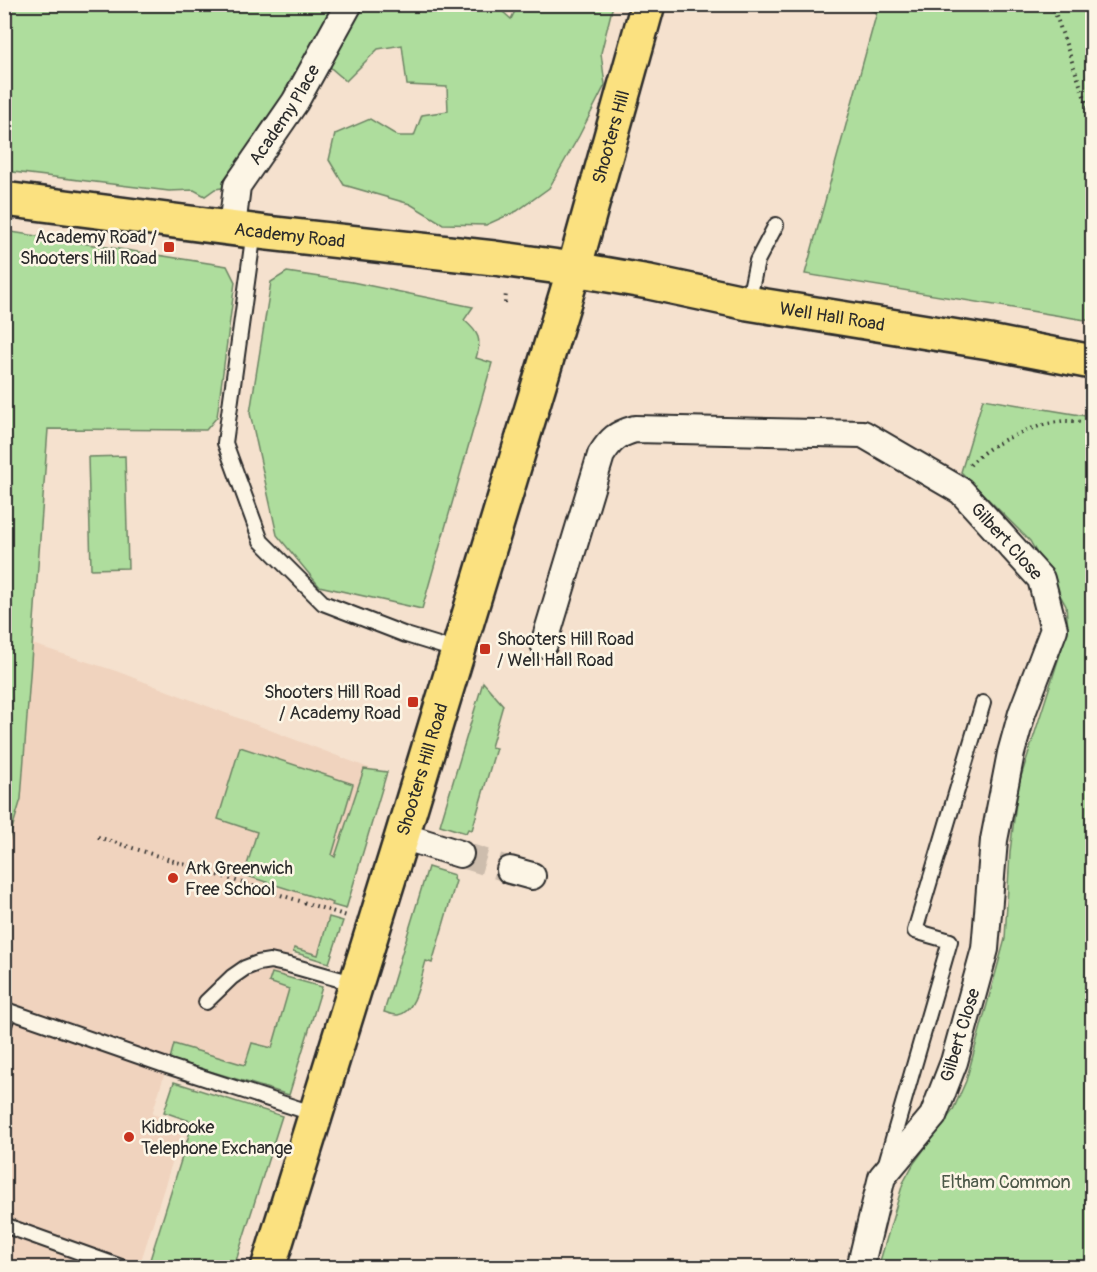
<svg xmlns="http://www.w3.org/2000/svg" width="1097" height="1272" viewBox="0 0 1097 1272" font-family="Pangolin,sans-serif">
<rect width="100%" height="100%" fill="#f5e1ce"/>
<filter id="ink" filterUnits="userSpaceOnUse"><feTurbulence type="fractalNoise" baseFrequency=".0167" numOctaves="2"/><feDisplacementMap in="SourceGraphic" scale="12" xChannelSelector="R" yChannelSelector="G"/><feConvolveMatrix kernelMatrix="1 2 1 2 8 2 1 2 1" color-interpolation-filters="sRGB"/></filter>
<g filter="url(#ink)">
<!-- built -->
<path fill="#f0d3be" d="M 32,644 L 116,671 L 374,770 L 318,955 L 295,948 L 293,952 L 285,981 L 308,988 L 281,1077 L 174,1044 L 152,1114 L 184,1125 L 139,1267 L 5,1268 L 4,852 L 21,799 Z"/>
<!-- green -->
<path fill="#aedd9d" stroke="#6c8464" stroke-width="1.5" d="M 374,4 L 494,4 L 511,19 L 518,5 L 613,5 L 601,53 L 605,85 L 579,136 L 549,188 L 517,211 L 486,225 L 443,224 L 410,204 L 344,185 L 329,160 L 335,134 L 370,119 L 398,136 L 414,136 L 422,115 L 448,111 L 447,87 L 407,85 L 402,45 L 378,49 L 346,81 L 331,68 L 325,44 L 231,178 L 222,188 L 215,189 L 205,196 L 194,190 L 169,191 L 5,171 L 5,5 L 363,5 L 372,7 Z
M 850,5 L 1092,5 L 1092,321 L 805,274 L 877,12 Z
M 5,231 L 227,266 L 235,282 L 217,417 L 206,430 L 48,429 L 21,799 L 5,852 Z
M 287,272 L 352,282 L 473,307 L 464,320 C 479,333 482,339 476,358 L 492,363 L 422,609 L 319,586 L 277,535 L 250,413 L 271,282 Z
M 983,399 L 1092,417 L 1092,1267 L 878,1268 L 903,1183 L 914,1163 L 953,1110 L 966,1081 L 1005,939 L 1010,852 L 1018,786 L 1068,629 L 1066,606 L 1030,541 L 961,472 Z
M 125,456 L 128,568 L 91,569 L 88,457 Z
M 483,682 L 503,705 L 491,747 L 496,748 L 472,830 L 468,829 L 466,833 L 440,825 Z
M 240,747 L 353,784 L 332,855 L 335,857 L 364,769 L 387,772 L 346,909 L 332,905 L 333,903 L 244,875 L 257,832 L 218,819 Z
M 428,867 L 454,875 L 453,879 L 456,881 L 432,963 L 426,961 C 421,976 416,1013 398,1015 C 393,1015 388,1013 384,1012 Z
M 329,917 L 343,921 L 329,963 L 293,952 L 294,948 L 318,955 Z
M 272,973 L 322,987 L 289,1095 L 170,1059 L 174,1044 L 245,1065 L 252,1043 L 272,1048 L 289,989 L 269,982 Z
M 174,1082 L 282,1116 L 234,1267 L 154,1268 L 148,1266 L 193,1122 L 164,1112 Z"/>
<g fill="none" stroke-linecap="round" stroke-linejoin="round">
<!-- street-tunnel -->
<path stroke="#cdbdad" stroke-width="26" stroke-dasharray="26 13" stroke-linecap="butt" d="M 460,854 L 510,870"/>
<!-- lane casing -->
<g stroke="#2b2b2b" stroke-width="18">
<path id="lane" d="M 254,231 L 225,443 L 261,541 L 323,603 L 406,635 L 458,651
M 748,303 L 757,261 L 776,225
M 206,1002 L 232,977 L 245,968 L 258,963 L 270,961 L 289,965 L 356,984
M 4,1025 L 9,1011 L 167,1066 L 315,1114
M 886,1163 L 950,941 L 915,931 L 983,703
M 4,1225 L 124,1268"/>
</g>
<!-- street casing -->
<g stroke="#2b2b2b" stroke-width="30">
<g id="street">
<path id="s1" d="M 232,228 L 237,186 L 295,102 L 349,4"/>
<path id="s2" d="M 544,644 L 601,455 C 611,439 617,434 635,429 L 863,434 L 961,491 L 1041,579 L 1054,629 L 1022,713 L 1011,753 L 994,840 L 985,949 L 954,1062 L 933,1116 L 882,1177 L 860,1268"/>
<path d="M 402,836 L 460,854"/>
<path d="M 510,870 L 532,876"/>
</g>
</g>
<!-- primary casing -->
<g stroke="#2b2b2b" stroke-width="38">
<g id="primary">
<path id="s3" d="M 268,1268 L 402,836 L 574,269 L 648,4"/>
</g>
</g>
<!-- highway casing -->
<g stroke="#2b2b2b" stroke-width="38">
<g id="highway">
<path id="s4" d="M 4,199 L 267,233 L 494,258 L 574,269 L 649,282 L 748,303 L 989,342 L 1092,362"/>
</g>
</g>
<!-- path -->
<path stroke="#2b2b2b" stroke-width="4" stroke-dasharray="1.5 4.5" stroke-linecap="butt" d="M 1052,4 L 1092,119
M 505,303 L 506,293
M 970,465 C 988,443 1035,424 1064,421 C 1073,421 1083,422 1092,423
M 98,837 L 347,916"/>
<!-- lane -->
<use href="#lane" stroke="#fcf5e5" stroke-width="14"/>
<!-- street -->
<use href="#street" stroke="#fcf5e5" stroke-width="26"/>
<!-- primary -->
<use href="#primary" stroke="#fbe180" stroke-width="33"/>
<!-- highway -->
<use href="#highway" stroke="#fbe180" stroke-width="33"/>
</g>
</g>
<!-- markers -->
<g fill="#c8321e" stroke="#fcf5e5" stroke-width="2">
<rect x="163" y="241" width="12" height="12" rx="3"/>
<rect x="479" y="643" width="12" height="12" rx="3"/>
<rect x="407" y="696" width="12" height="12" rx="3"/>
<circle cx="173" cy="878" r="6"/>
<circle cx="129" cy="1137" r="6"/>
</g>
<g text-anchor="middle" stroke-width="5" stroke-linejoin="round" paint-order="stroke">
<!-- street labels -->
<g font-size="18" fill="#2b2b2b" stroke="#fcf5e5">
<text dy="6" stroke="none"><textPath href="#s1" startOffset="128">Academy Place</textPath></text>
<text dy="6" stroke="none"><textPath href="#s3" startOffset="1182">Shooters Hill</textPath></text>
<text dy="6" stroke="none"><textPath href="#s4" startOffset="288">Academy Road</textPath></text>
<text dy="6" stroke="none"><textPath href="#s4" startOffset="837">Well Hall Road</textPath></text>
<text dy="6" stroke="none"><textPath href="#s2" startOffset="651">Gilbert Close</textPath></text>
<text dy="6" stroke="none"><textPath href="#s3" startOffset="522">Shooters Hill Road</textPath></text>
<text transform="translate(960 1035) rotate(-73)" y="6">Gilbert Close</text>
</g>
<!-- poi labels -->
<g font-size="18" fill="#2b2b2b" stroke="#fcf5e5" text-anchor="start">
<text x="157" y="243" text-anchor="end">Academy Road /<tspan x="157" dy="21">Shooters Hill Road</tspan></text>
<text x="497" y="645">Shooters Hill Road<tspan x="497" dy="21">/ Well Hall Road</tspan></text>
<text x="401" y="698" text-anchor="end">Shooters Hill Road<tspan x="401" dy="21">/ Academy Road</tspan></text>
<text x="185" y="874">Ark Greenwich<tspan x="185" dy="21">Free School</tspan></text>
<text x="141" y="1133">Kidbrooke<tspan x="141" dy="21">Telephone Exchange</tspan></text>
</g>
<!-- park labels -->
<g font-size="18" fill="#4c5848" stroke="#fcf5e5">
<text x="1006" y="1188">Eltham Common</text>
</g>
</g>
<!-- margin -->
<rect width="1097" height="1272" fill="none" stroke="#fcf5e5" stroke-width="24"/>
<rect x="12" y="12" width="1073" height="1248" fill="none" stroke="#2b2b2b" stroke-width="2" filter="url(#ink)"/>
</svg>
